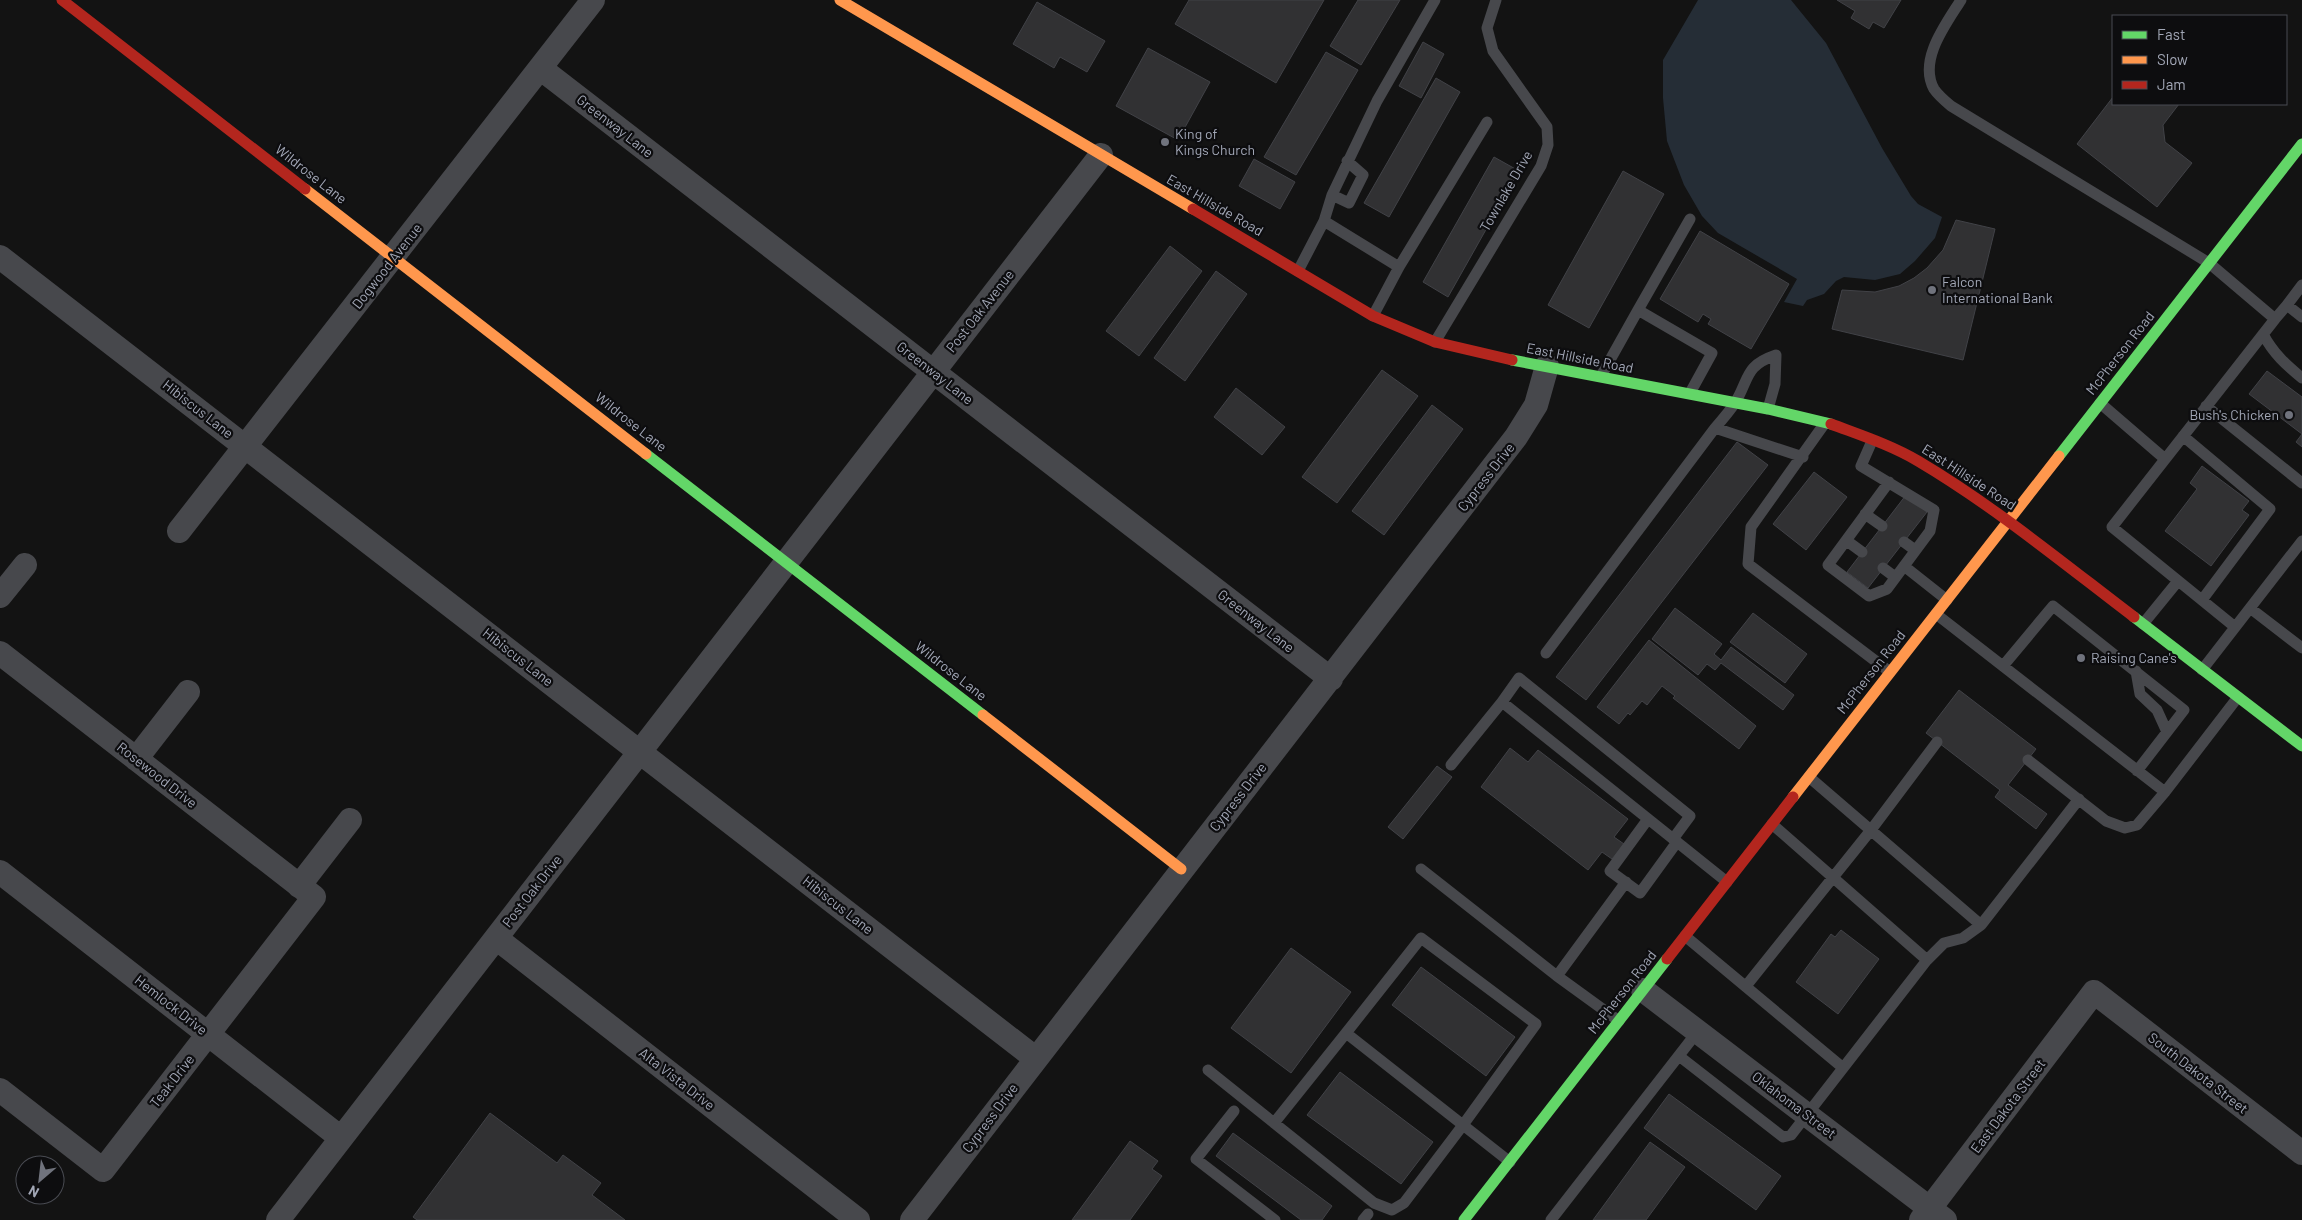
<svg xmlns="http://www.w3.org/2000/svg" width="2302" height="1220" viewBox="0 0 2302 1220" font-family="Barlow,sans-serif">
<rect width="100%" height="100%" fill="#131313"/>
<!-- water -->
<path fill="#252d36" d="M 1698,0 L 1791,0 L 1826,43 L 1882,148 L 1911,196 L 1918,204 L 1942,217 L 1935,238 L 1915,261 L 1900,274 L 1875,280 L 1844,277 L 1836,281 L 1824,294 L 1807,300 L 1803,306 L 1784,302 L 1797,279 L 1718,233 L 1702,216 L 1684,185 L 1667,141 L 1663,98 L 1663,60 Z"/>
<!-- building -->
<path fill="#313133" stroke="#414247" d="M 1189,0 L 1324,0 L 1276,83 L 1175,24 Z
M 1358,0 L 1400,0 L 1361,65 L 1330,46 Z
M 1837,0 L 1901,0 L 1884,28 L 1873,22 L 1869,29 L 1851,18 L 1855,11 Z
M 1037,2 L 1105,41 L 1087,72 L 1060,57 L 1054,68 L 1013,44 Z
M 1423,42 L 1444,54 L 1421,98 L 1399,86 Z
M 1148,48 L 1210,82 L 1178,140 L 1116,106 Z
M 1326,52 L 1358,70 L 1296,175 L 1264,157 Z
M 1436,78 L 1460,92 L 1389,217 L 1364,203 Z
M 2113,97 L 2113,104 L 2179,104 L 2163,125 L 2165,142 L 2192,163 L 2157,207 L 2077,144 Z
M 1494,157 L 1519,171 L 1448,297 L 1423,282 Z
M 1254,159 L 1295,182 L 1280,209 L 1239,186 Z
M 1623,171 L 1664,194 L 1589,328 L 1548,305 Z
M 1956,220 L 1995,229 L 1963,360 L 1832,329 L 1842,290 L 1875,292 L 1899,286 L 1914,278 L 1927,268 L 1943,250 Z
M 1700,231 L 1789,284 L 1751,349 L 1708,324 L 1711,319 L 1703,314 L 1698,322 L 1660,299 Z
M 1170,246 L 1202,271 L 1139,356 L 1106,331 Z
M 1216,271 L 1247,294 L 1185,381 L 1154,358 Z
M 1382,370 L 1418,396 L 1337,503 L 1302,477 Z
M 2267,371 L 2302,397 L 2302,447 L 2296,442 L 2302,434 L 2249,394 Z
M 1236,388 L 1285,427 L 1262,455 L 1214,417 Z
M 1432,405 L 1463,429 L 1384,535 L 1352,511 Z
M 1737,442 L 1768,465 L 1586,700 L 1556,677 Z
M 2202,466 L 2249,501 L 2242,510 L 2249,515 L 2211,566 L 2165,531 L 2197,489 L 2190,483 Z
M 1814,472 L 1847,497 L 1806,550 L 1773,524 Z
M 1906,495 L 1927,512 L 1868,588 L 1847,572 Z
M 1675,608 L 1722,644 L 1714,654 L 1721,660 L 1731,647 L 1794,695 L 1783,710 L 1721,663 L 1715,670 L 1707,664 L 1698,675 L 1652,639 Z
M 1753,613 L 1807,654 L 1785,683 L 1730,642 Z
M 1649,640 L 1756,726 L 1739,749 L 1673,698 L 1675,696 L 1662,686 L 1647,705 L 1642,701 L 1630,715 L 1628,713 L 1619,724 L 1597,707 Z
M 1959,690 L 2036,749 L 2008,785 L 2047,814 L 2036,829 L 1995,797 L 2000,790 L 1926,733 Z
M 1510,748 L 1528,762 L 1538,750 L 1628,819 L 1614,837 L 1624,844 L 1612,859 L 1602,852 L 1588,870 L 1481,787 Z
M 1437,766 L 1452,777 L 1403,839 L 1388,827 Z
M 1841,930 L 1879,959 L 1838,1014 L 1796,982 L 1831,934 L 1835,937 Z
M 1291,948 L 1351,992 L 1291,1073 L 1231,1028 Z
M 1421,967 L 1515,1037 L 1486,1076 L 1392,1005 Z
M 1340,1072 L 1433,1142 L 1401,1184 L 1307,1115 Z
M 1669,1094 L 1781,1176 L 1756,1210 L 1644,1128 Z
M 490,1113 L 557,1163 L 563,1155 L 601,1183 L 592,1195 L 625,1220 L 417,1220 L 413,1217 Z
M 1233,1133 L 1332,1206 L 1322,1220 L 1301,1220 L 1216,1156 Z
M 1130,1141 L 1158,1161 L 1152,1169 L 1162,1176 L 1130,1220 L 1072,1220 Z
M 1650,1142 L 1685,1167 L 1646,1220 L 1593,1220 Z"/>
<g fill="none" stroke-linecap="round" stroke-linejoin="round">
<!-- lane -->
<path stroke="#47484c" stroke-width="11" d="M 1961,0 C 1946,24 1918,60 1934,89 C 1938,95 1945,101 1951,106 L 2209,263 L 2275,319 L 2287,305 L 2302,317
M 1332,195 L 1349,203 L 1363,175 L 1347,161
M 1324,221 L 1399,267
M 1298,271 L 1324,221 L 1332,195 L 1377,101 L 1435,0
M 2287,305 L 2302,285
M 1373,316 L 1399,267 L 1487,122
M 2263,334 C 2273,353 2286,365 2302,378
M 1435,342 L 1541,166 L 1548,145 L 1547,127 L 1493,51 L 1487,28 L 1496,0
M 1601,376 L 1638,310
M 1690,393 L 1712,353 L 1638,310 L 1690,219
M 2100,403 L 2165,459
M 2206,406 L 2302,483
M 1825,423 L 1751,527 L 1748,564 L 1890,672
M 1715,428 C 1722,420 1729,412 1735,403 C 1750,378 1744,366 1776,355 L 1775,384 L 1768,409
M 2183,436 L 2270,509 L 2202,600
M 1872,441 L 1861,466 L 1934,510 L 1930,531 L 1887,589 L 1869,596 L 1828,565 L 1889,482
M 1865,514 L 1882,526
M 1847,541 L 1862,552
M 1904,542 L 1915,550
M 1904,566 L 1947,600
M 1883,568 L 1895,577
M 2250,608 L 2302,648
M 1936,614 L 2165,792 L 2238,697
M 2143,624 L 2178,581
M 2235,627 L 2112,527 L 2275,319
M 1546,653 L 1715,428 L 1803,457
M 2003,666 L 2053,606 L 2184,710 L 2137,771
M 2202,670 L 2302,541
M 2136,671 L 2140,694 L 2157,710 L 2167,732
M 1502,702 L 1519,678 L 1690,816 L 1673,839
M 2028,760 L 2106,821 L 2125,828 L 2137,825 L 2165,792
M 1451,765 L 1502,702 L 1727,882
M 1809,777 L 1981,925 L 2079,799
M 1648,819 L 1610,871 L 1640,893 L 1677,842
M 1772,824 L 1927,960
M 1421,869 L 1557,976
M 1685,936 L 1842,1067
M 1746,986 L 1871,830 L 1937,742
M 1619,1021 L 1557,976 L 1626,882
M 1679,1056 L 1783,1137 L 1791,1135 L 1927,960 L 1944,943 L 1963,938 L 1981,925
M 1208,1070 L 1374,1203 L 1392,1210 L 1404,1203 L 1463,1125 L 1536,1024 L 1421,938 L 1346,1033 L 1510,1162
M 1234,1111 L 1196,1159 L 1275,1220
M 1274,1123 L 1346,1033
M 1363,1220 L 1368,1214
M 1551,1220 L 1698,1031"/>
<!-- street -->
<path stroke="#47484c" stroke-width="24" d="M 540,68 L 1331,679
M 0,257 L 1035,1058
M 179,531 L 593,0
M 0,596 L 25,565
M 0,653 L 314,897 L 103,1170 L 0,1090
M 136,759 L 188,692
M 0,872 L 341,1138
M 299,886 L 350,820
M 496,938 L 858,1220
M 1643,990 L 1945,1220
M 278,1220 L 1101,155
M 912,1220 L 1516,437 L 1536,405 L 1547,366
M 1921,1220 L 2094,992 L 2302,1153"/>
<!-- fast -->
<path stroke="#63d668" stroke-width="11" d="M 1512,360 L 1768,409 L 1831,424
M 646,454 L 983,715
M 2059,456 L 2302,144
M 2134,617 L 2302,746
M 1464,1220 L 1667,959"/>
<!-- slow -->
<path stroke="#ff974d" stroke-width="11" d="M 840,0 L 1193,209
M 305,189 L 646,454
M 983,715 L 1181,869
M 1793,797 L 2059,456"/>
<!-- jam -->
<path stroke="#b3261e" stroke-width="11" d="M 62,0 L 305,189
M 1193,209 L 1373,316 L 1435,342 L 1512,360
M 1831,424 C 1860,435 1891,445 1918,461 C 1994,506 2063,563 2134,617
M 1667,959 L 1793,797"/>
</g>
<!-- markers -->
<g fill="#70737d" stroke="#0d0d0f" stroke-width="2">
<circle cx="1165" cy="142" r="5"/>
<circle cx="1932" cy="290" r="5"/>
<circle cx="2289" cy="415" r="5"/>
<circle cx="2081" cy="658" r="5"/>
</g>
<g text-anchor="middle" stroke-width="4.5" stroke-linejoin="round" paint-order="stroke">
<!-- street labels -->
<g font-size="14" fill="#a2a7b6" stroke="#0d0d0f">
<text transform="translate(615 126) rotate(38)" y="5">Greenway Lane</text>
<text transform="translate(311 174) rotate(38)" y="5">Wildrose Lane</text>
<text transform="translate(1506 191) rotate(-60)" y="5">Townlake Drive</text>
<text transform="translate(1215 205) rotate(30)" y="5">East Hillside Road</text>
<text transform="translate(387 266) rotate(-52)" y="5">Dogwood Avenue</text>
<text transform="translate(980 311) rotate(-52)" y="5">Post Oak Avenue</text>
<text transform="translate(2120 353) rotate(-52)" y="5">McPherson Road</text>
<text transform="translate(1580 358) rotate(11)" y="5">East Hillside Road</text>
<text transform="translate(935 373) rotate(38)" y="5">Greenway Lane</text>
<text transform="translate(198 409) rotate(38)" y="5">Hibiscus Lane</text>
<text transform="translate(631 422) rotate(38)" y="5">Wildrose Lane</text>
<text transform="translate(1486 477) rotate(-52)" y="5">Cypress Drive</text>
<text transform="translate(1969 477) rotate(33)" y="5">East Hillside Road</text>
<text transform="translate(1256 621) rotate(38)" y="5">Greenway Lane</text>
<text transform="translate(518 657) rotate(38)" y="5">Hibiscus Lane</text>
<text transform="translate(951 671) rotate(38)" y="5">Wildrose Lane</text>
<text transform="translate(1871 672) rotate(-52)" y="5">McPherson Road</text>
<text transform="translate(157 775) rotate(38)" y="5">Rosewood Drive</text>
<text transform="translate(1238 797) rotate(-52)" y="5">Cypress Drive</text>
<text transform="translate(532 891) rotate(-52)" y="5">Post Oak Drive</text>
<text transform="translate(838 905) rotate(38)" y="5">Hibiscus Lane</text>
<text transform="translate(1622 992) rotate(-52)" y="5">McPherson Road</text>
<text transform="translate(171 1005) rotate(38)" y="5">Hemlock Drive</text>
<text transform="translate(2198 1073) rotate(38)" y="5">South Dakota Street</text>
<text transform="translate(677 1079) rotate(38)" y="5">Alta Vista Drive</text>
<text transform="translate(172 1081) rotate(-52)" y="5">Teak Drive</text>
<text transform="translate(1794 1105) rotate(37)" y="5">Oklahoma Street</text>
<text transform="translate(2008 1106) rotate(-53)" y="5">East Dakota Street</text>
<text transform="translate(990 1118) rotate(-53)" y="5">Cypress Drive</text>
</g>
<!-- poi labels -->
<g font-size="14" fill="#a2a7b6" stroke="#0d0d0f" text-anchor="start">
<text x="1175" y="139">King of<tspan x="1175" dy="16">Kings Church</tspan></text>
<text x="1942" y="287">Falcon<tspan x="1942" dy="16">International Bank</tspan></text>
<text x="2279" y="420" text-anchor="end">Bush's Chicken</text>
<text x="2091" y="663">Raising Cane's</text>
</g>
</g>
<!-- legend -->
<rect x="2112" y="15" width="175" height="90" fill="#0d0d0f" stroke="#494b52"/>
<rect x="2122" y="31" width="25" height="8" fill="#63d668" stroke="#494b52"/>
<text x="2157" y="40" font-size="15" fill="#a2a7b6">Fast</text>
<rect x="2122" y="56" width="25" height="8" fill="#ff974d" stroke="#494b52"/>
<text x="2157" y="65" font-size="15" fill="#a2a7b6">Slow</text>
<rect x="2122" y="81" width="25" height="8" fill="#b3261e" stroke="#494b52"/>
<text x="2157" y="90" font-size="15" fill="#a2a7b6">Jam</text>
<!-- north arrow -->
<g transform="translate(40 1180) rotate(208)"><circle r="24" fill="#0d0d0f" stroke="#494b52"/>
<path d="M0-4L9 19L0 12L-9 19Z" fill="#70737d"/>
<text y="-8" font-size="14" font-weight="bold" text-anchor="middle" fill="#a2a7b6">N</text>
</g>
</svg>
